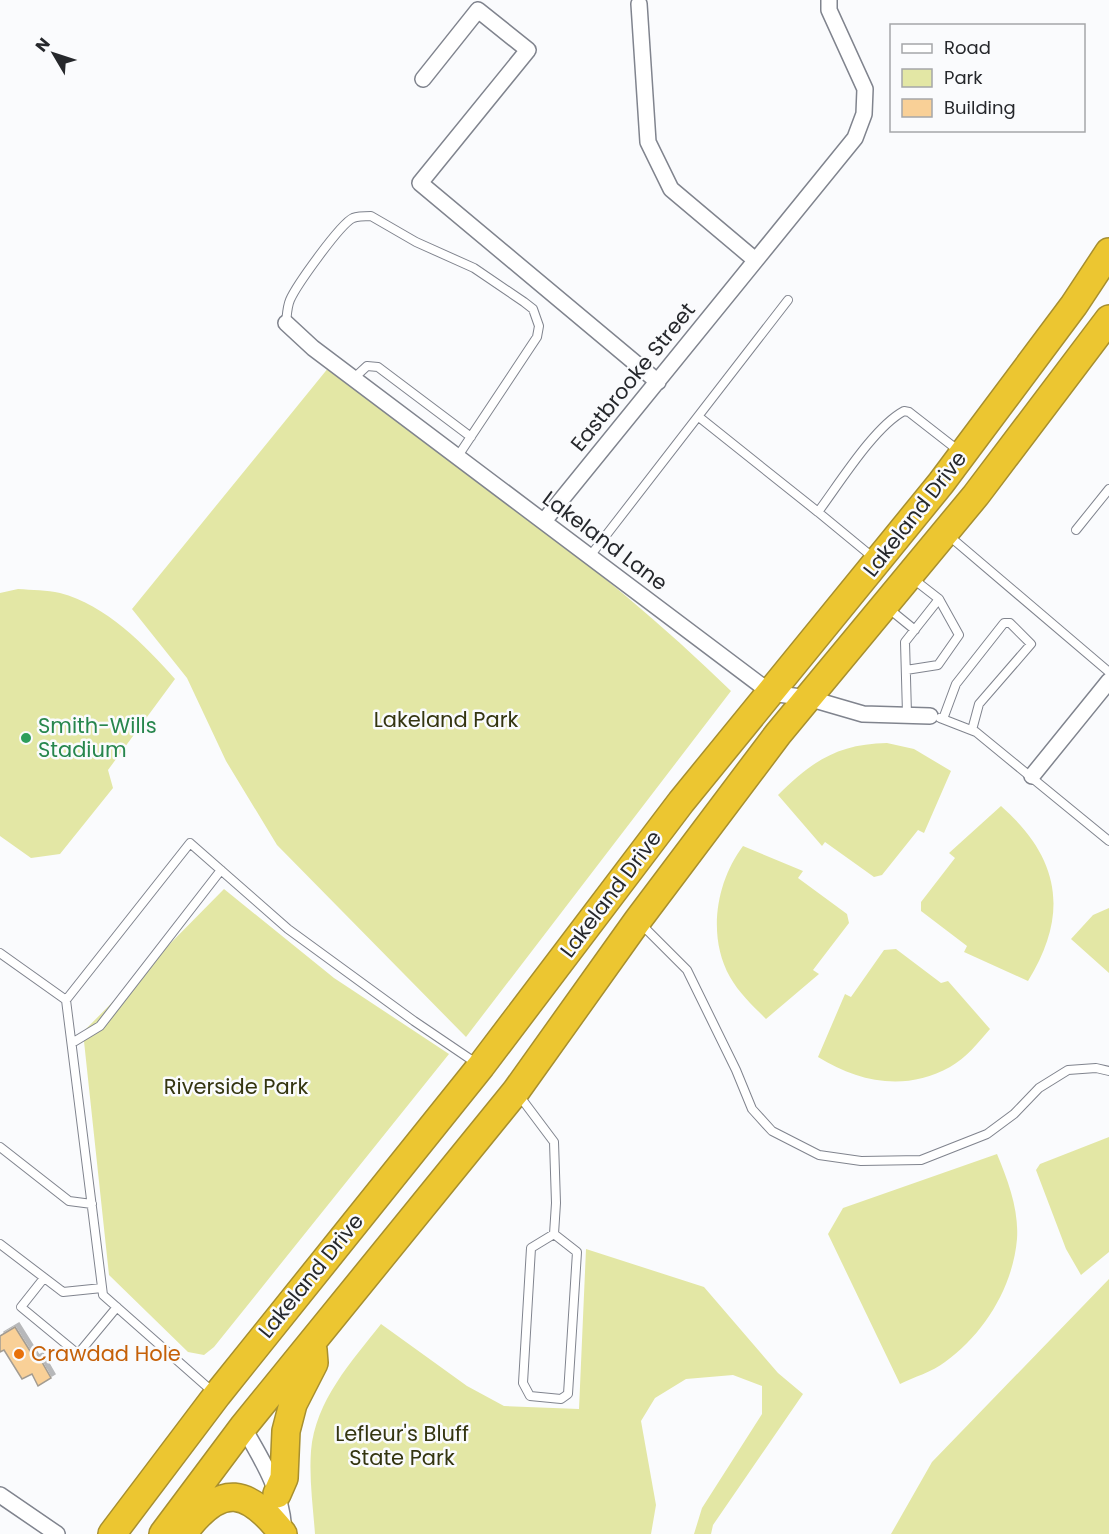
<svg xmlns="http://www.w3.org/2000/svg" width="1109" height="1534" viewBox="0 0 1109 1534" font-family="Poppins,sans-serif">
<defs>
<filter id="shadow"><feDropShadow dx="4" dy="-4" stdDeviation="0" flood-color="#0004"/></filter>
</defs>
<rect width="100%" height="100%" fill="#fafbfd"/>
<!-- green -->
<path fill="#e3e7a5" d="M 329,367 C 466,470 608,571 731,691 L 466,1037 L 277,845 L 226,761 L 187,678 L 132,609 Z
M 18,589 C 32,590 47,590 60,593 C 106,605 145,645 175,679 L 108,770 L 113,788 L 60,854 L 31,858 L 0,836 L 0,593 Z
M 887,743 L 914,749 L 951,771 L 924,833 L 918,830 L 882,875 L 874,877 L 825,842 L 822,846 L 778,795 C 812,761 838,744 887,743 Z
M 1001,806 C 1061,859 1069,914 1028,981 L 964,952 L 967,946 L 921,911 L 921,902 L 955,858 L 949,853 Z
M 743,846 L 803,871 L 798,878 L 847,914 L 849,923 L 813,970 L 819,974 L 766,1019 C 753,1006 739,993 730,977 C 707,936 716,882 743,846 Z
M 224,889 L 334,978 L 449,1054 L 214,1347 L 204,1355 L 188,1352 L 109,1275 L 83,1032 Z
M 1109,908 L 1109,973 L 1071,939 L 1093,915 Z
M 896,949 L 941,983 L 948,981 L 990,1029 C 978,1043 966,1058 950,1067 C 905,1092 858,1082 818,1057 L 845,994 L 851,997 L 884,950 Z
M 1109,1137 L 1109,1252 L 1081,1275 L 1066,1249 L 1036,1170 L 1040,1164 Z
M 997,1154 C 1008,1181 1019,1209 1017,1239 C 1013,1287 984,1334 945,1362 C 932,1372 914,1377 900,1384 L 828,1234 L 843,1208 Z
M 586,1249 L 704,1287 L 778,1373 L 803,1394 L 713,1525 L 711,1534 L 694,1534 L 702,1508 L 762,1414 L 762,1386 L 733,1375 L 686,1379 L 655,1398 L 641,1421 L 656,1505 L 651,1534 L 315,1534 C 313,1507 309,1478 311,1451 C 315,1401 352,1361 381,1324 L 467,1386 L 504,1406 L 579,1409 Z
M 1109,1279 L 1109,1534 L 891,1534 L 932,1462 Z"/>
<!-- building -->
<path fill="#f9d097" stroke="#a39c92" stroke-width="1.5" filter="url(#shadow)" d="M 15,1327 L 35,1359 L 39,1357 L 51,1378 L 38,1386 L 32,1374 L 22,1379 L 4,1350 L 0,1352 L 0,1336 Z"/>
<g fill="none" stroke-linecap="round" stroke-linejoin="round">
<!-- lane casing -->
<g stroke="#80848e" stroke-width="10">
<path id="lane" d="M 286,323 C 287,315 287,307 290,300 C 296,286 340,224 353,218 C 358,216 365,216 371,216 L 416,242 L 474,268 L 524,302 L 533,309 L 539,326 L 537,337 L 458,456
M 354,378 L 367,366 L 378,367 L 471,437
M 699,417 L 818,512
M 1076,530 L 1109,489
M 948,535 L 1109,672
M 590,556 L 788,300
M 875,559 L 818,512 C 839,484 874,427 904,411 L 909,412 L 959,451
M 888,608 L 915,630
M 906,670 L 938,665 L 959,635 L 939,599
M 907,714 L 905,642 L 939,599 L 912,578
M 940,718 L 976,732 L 1109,841
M 943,719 L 956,684 L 1004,623 L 1010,623 L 1031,644 L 979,704 L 972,730
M 641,924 L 687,970 L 736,1070 L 752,1109 L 772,1131 L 819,1155 L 861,1161 L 921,1160 L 987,1134 L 1014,1114 L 1039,1088 L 1068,1070 L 1096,1068 L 1109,1071
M 0,953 L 66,1000
M 72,1043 L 100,1026 L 221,870
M 518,1094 L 554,1142 L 556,1203 L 554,1234 L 531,1248 L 523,1383 L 530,1396 L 561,1399 L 568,1394 L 577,1252 L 554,1234
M 0,1147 L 69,1201 L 92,1204
M 0,1244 L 63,1292 L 102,1288
M 44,1278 L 21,1307 L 78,1354 L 117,1307
M 213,1392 L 103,1295 L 66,1000 L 190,843 L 288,929 L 414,1021 L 476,1063"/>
</g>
<!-- street casing -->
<g stroke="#80848e" stroke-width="18">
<path id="street" d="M 639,4 L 648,142 L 671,189 L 754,259
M 423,79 L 478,10 L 528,50 L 420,183 L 658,382
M 286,323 L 313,348 L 771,693 L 808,698 L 863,714 L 930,716
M 544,521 L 855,138 L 864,114 L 865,89 L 829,10 L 829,0
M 1032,776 L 1109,681
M 243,1427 C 263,1461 283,1493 284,1534
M 0,1495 L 57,1534"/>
</g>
<!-- highway casing -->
<g stroke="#a78f2f" stroke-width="30">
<path id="highway" d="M 277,1494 L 284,1478 L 286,1431 L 293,1404 L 314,1363 L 313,1350
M 185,1531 C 222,1482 248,1489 283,1534
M 112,1534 L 217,1395 L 481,1066 L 681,802 L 941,483 L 1074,305 L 1109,252
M 163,1534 L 243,1427 L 516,1091 L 638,920 L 778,734 L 976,495 L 1109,319"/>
</g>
<!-- lane -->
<use href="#lane" stroke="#fff" stroke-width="8"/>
<!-- street -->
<use href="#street" stroke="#fff" stroke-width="15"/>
<!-- highway -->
<use href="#highway" stroke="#ecc631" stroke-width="27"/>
</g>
<!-- markers -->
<circle fill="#2e9e5b" stroke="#fafbfd" stroke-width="2" cx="26" cy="738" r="6"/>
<circle fill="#e8710a" stroke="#fafbfd" stroke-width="2" cx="19" cy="1354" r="6"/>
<g text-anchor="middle" stroke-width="5" stroke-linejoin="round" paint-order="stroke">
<!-- street labels -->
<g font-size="21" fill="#26282c" stroke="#fafbfd">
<text transform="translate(633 377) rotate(-51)" y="7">Eastbrooke Street</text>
<text transform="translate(915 514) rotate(-52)" y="7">Lakeland Drive</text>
<text transform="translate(605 541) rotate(37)" y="7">Lakeland Lane</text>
<text transform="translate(611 894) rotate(-53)" y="7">Lakeland Drive</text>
<text transform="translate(311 1276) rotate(-51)" y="7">Lakeland Drive</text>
</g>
<!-- park labels -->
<g font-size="21" fill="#343510" stroke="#fafbfd">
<text x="446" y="727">Lakeland Park</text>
<text x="236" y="1094">Riverside Park</text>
<text x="402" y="1441">Lefleur's Bluff<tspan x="402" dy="24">State Park</tspan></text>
</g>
<!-- leisure labels -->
<g font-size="21" fill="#27864d" stroke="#fafbfd" text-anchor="start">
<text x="38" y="733">Smith-Wills<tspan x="38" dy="24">Stadium</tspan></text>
</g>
<!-- food labels -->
<g font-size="21" fill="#c56008" stroke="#fafbfd" text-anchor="start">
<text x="31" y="1361">Crawdad Hole</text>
</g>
</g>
<!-- legend -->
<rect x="890" y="24" width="195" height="108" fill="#fafbfd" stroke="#a5a7a9" stroke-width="1.5"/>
<rect x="902" y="44" width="30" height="9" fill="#ffffff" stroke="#a5a7a9" stroke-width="1.5"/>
<text x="944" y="54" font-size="18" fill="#26282c">Road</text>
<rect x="902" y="69" width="30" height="18" fill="#e3e7a5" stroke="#a5a7a9" stroke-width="1.5"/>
<text x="944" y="84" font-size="18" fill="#26282c">Park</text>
<rect x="902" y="99" width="30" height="18" fill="#f9d097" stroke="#a5a7a9" stroke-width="1.5"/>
<text x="944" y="114" font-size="18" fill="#26282c">Building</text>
<!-- north arrow -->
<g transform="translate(54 54) rotate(309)" stroke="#fafbfd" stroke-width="4.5" paint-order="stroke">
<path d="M0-4.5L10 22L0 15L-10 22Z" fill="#26282c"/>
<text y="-9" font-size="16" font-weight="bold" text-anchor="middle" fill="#26282c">N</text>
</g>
</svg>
